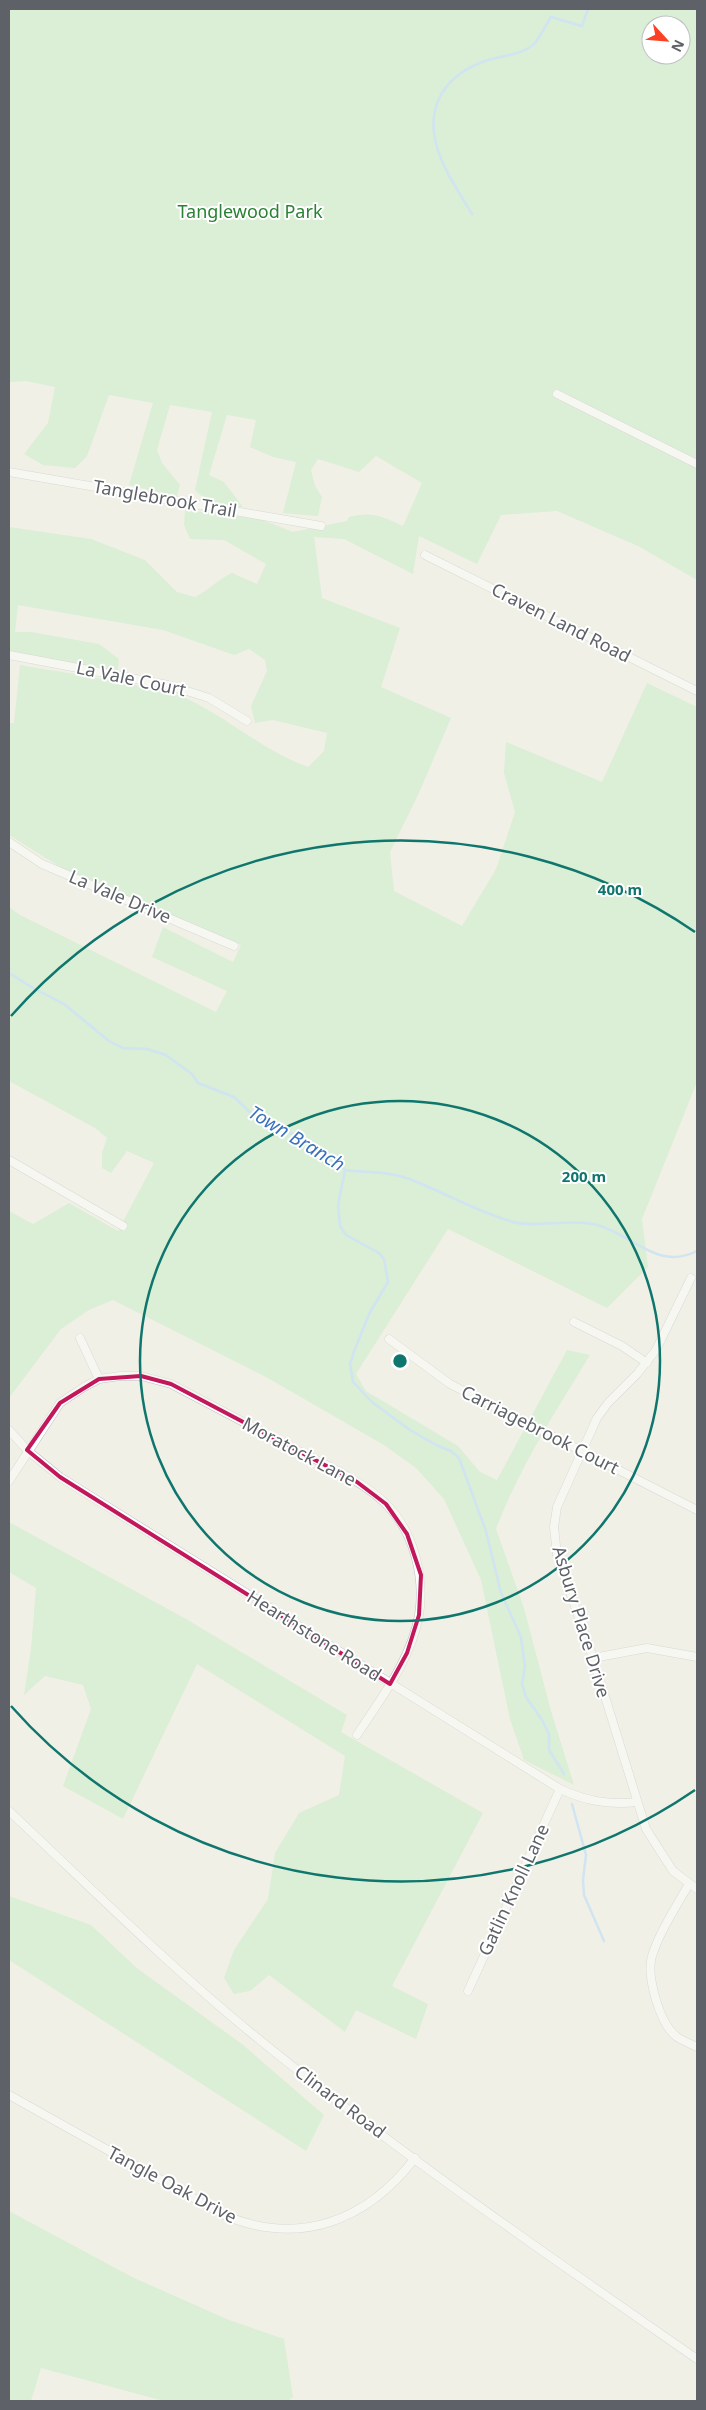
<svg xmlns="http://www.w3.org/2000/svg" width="706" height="2410" viewBox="0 0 706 2410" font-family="'Noto Sans',sans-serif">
<rect width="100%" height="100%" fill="#f1f0e6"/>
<!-- green -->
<path fill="#c1ebc3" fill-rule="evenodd" d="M 9,9 L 697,9 L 697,580 L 638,546 L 557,511 L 501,515 L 477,564 L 419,536 L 413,574 L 344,539 L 314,537 L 322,598 L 400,628 L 381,687 L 451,718 L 418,795 L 390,852 L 394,891 L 462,926 L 496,869 L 515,812 L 504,773 L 506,742 L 602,782 L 647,683 L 697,707 L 697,1082 L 642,1219 L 648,1267 L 607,1308 L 448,1229 L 356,1374 L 366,1391 L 458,1446 L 480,1472 L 497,1480 L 567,1350 L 590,1355 C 556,1411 519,1468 496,1529 L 524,1608 L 551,1711 L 574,1785 L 524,1760 L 510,1719 L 481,1580 L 444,1499 L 416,1468 L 384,1445 L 266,1377 L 113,1300 L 89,1310 L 61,1329 L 9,1398 L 9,1211 L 33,1224 L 69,1203 L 118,1231 L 154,1163 L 127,1151 L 111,1173 L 102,1168 L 102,1153 L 107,1138 L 95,1128 L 9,1081 L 9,907 L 20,915 L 216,1012 L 227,991 L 152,957 L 163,927 L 233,962 L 241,945 L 65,870 L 9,835 L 9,723 L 14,723 L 20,665 C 64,673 109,678 152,689 C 163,692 175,693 185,698 C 229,718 263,751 308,767 L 324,751 L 327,733 L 273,720 L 255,723 L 251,706 L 267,671 L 265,660 L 249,649 L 234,655 L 163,630 L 18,605 L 15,632 L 31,632 L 99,644 L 119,659 L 118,671 L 9,653 L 9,527 L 91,539 L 145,560 L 177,592 L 195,597 C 209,590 218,579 232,573 L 257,584 L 266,564 L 224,540 L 190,539 L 184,525 L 185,510 L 260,519 L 293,532 L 347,521 L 349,517 C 371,511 382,516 403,526 L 422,483 L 376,456 L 359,472 L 318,459 L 311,470 L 315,486 L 322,497 L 318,516 L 283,513 L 296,462 L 273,457 L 250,447 L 256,420 L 227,415 L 209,475 L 224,482 L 243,507 C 224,505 208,504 195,490 L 212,412 L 170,405 L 157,450 L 162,463 L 180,485 L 177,497 L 129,485 L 153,403 L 109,395 L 87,456 L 75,468 L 43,465 L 24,454 L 48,423 L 55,387 L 26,381 L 9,382 ZM 651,25 L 681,25 L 681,55 L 651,55 Z
M 9,1522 L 186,1619 L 347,1715 L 341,1732 L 483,1813 L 392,1986 L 428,2004 L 416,2039 L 356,2010 L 345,2032 L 269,1975 L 250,1991 L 234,1994 L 224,1978 L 234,1950 L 268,1899 L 275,1853 L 299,1813 L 339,1795 L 345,1756 L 197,1664 L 123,1819 L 63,1786 L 91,1709 L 83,1685 L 45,1676 L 24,1695 L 31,1649 L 36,1588 L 9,1572 Z
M 9,1896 L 91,1925 L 138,1969 L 242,2044 L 324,2115 L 306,2151 L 9,1960 Z
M 9,2211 L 134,2278 L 229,2320 L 284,2339 L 293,2397 L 288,2401 L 164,2401 L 41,2368 L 31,2401 L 9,2401 Z"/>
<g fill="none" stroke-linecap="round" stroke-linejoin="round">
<!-- stream -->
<path stroke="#a9d5ff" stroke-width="2.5" d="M 472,214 C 462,197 450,180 442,161 C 422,115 438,78 485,61 C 499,56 524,55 535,43 C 541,35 546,25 551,17 L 582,26 L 588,9
M 9,973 L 33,988 L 64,1004 L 109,1041 L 123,1048 L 147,1049 L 166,1055 L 192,1074 L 198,1083 L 234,1097 L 253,1115 L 299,1137 L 332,1156 L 345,1170 C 368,1173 391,1171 412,1180 C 445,1193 476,1211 510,1221 C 534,1229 569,1218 597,1225 C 634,1235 657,1271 697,1251
M 345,1170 L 338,1205 L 340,1226 L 346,1235 L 379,1253 L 384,1259 L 388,1282 L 370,1312 L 355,1349 L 350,1364 L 353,1382 L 372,1402 L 410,1430 L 436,1445 L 451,1451 L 459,1458 L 486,1531 L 501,1593 L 521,1637 L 525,1667 L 522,1684 L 526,1697 L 542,1720 L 549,1734 L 549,1750 L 564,1774
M 572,1804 L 586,1855 L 583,1880 L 584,1895 L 604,1941"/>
<!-- minor casing -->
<g stroke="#bbbec3" stroke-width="9">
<path id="minor" d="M 557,394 L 697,464
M 9,472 L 321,526
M 425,555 L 697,691
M 9,655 L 168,685 L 209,698 L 247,721
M 9,842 L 42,864 L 234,946
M 9,1160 L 123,1226
M 691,1278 L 656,1350 L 637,1374 L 608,1403 L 597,1418 L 557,1507 L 554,1527 L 557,1555 L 593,1658 L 646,1829 L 673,1871 L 697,1889
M 574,1322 L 622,1346 L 647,1363
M 80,1338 L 99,1379
M 389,1339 L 450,1384 L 697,1510
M 9,1430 L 27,1450 L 60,1477 L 560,1789 C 586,1801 608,1805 637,1802
M 9,1481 L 60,1403 L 84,1387 L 99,1379 L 120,1376 L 141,1376 L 171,1384 C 215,1407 258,1430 301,1452 C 330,1467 362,1481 385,1503 C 414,1531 425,1577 419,1615 C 411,1660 381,1698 357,1735
M 593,1658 L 647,1648 L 697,1657
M 9,1811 C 88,1885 166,1963 250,2032 C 393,2149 546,2254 697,2359
M 689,1884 C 676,1907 660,1931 652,1956 C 646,1976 660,2025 677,2037 C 683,2041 691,2044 697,2047
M 468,1991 L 560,1789
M 9,2095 L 224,2215 C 299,2247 367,2221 415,2158"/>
</g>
<!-- minor -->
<use href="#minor" stroke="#fff" stroke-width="8"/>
</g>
<!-- marked area -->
<path d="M0 0H706V2410H0ZM 141,1376 L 171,1384 L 357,1482 L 386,1504 L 407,1534 L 421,1575 L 419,1615 L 407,1653 L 390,1684 L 60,1477 L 27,1450 L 60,1403 L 99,1379 Z" fill="#f1f0e6" fill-opacity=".55" fill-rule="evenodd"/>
<path fill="none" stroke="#c2185b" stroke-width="4" stroke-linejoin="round" d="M 141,1376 L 171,1384 L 357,1482 L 386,1504 L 407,1534 L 421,1575 L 419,1615 L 407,1653 L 390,1684 L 60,1477 L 27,1450 L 60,1403 L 99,1379 Z"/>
<!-- distance rings -->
<g fill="none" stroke="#0f766e" stroke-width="2.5">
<circle cx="400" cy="1361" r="260"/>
<path d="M695 1790A520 520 0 0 1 11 1706M11 1016A520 520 0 0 1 695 932"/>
</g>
<g text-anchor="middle" stroke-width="4" stroke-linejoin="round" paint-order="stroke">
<!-- park labels -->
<g font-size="18" fill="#2b8134" stroke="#fff">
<text x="250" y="218">Tanglewood Park</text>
</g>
<!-- street labels -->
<g font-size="18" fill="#5e6268" stroke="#fff">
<text transform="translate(165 499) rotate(10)" y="6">Tanglebrook Trail</text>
<text transform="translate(561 623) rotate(27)" y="6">Craven Land Road</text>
<text transform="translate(131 679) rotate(12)" y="6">La Vale Court</text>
<text transform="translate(120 897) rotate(23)" y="6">La Vale Drive</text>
<text transform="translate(540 1430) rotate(27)" y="6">Carriagebrook Court</text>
<text transform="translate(299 1452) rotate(28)" y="6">Moratock Lane</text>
<text transform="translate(581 1622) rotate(73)" y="6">Asbury Place Drive</text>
<text transform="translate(314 1636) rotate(32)" y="6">Hearthstone Road</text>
<text transform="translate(514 1890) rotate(-65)" y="6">Gatlin Knoll Lane</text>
<text transform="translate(340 2102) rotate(37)" y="6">Clinard Road</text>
<text transform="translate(172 2185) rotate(28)" y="6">Tangle Oak Drive</text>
</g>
<!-- water labels -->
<g font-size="19" font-style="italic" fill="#3a72bd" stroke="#fff">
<text transform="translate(297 1138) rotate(31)" y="7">Town Branch</text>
</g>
</g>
<circle cx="400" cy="1361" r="8" fill="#0f766e" stroke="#fff" stroke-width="2.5"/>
<g font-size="15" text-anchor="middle" font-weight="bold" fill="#0f766e" stroke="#fff" stroke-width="4" stroke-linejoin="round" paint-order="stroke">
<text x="620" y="895">400 m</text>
<text x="584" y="1182">200 m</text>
</g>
<!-- border -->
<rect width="706" height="2410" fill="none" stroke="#5e6268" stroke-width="20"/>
<!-- north arrow -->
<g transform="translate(666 40) rotate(116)"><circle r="24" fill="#ffffff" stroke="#bfc0c3"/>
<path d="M0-4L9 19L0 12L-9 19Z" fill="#fb4023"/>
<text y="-8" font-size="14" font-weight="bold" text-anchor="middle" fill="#5e6268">N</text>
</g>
</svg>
